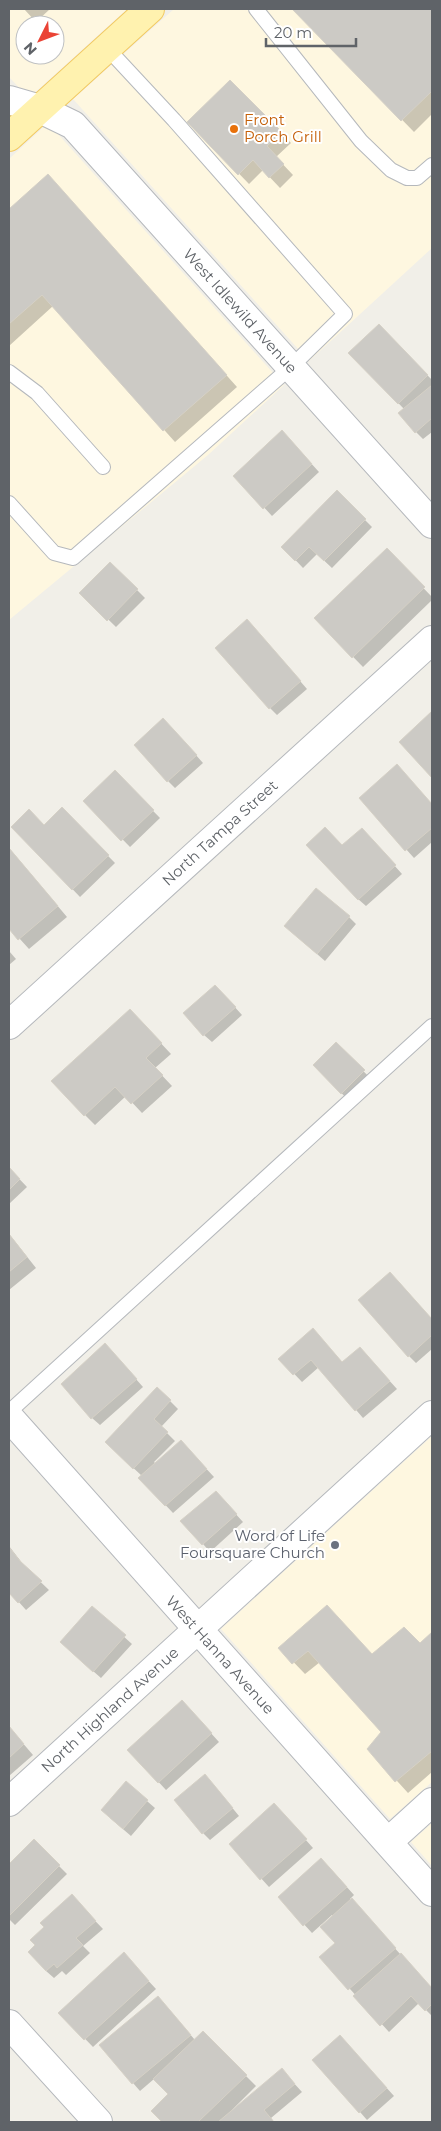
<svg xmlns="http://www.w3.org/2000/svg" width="441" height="2131" viewBox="0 0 441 2131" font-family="Montserrat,sans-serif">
<rect width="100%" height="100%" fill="#f1efe8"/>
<!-- commercial -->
<path fill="#fef7e0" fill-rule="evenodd" d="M 9,9 L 127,9 L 29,98 L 9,77 ZM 25,25 L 55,25 L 55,55 L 25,55 Z
M 174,9 L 432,9 L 432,248 L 309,361 L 73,99 Z
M 48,123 L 284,385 L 208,455 L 9,620 L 9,159 Z
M 432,1436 L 432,1782 L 390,1819 L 221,1629 Z
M 432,1823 L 432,1866 L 411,1842 Z"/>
<!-- shadow -->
<path fill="#0003" d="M 24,9 L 50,9 L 36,22 Z
M 294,9 L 432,9 L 432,114 L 414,132 Z
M 230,82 L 291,143 L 276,157 L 293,175 L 280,188 L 263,170 L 249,184 L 189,122 Z
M 48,175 L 237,387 L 175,442 L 53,306 L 9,346 L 9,211 Z
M 379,325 L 432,380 L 432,432 L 423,439 L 416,432 L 404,409 L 350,353 Z
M 289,439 L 319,472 L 272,516 L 235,476 Z
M 337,492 L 372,527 L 332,568 L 317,554 L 303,568 L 283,547 Z
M 387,550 L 432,597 L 432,600 L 363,667 L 316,619 Z
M 110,563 L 145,598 L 116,627 L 81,593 Z
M 254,628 L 307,689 L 277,715 L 270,708 Z
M 432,713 L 432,776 L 401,742 Z
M 171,727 L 203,763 L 175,788 L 168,781 Z
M 115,772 L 160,818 L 130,847 L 85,801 Z
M 404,773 L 432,805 L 432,842 L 414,858 L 360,798 Z
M 62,809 L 115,863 L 80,897 L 13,827 L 45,827 Z
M 369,837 L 402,874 L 366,906 L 358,899 L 343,847 Z
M 9,848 L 67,917 L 29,949 L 9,927 Z
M 349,917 L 356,924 L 325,961 L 293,933 Z
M 9,951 L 16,959 L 9,965 Z
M 223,994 L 242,1015 L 212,1042 L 204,1035 Z
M 140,1021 L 171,1054 L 155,1068 L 172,1086 L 142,1113 L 126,1096 L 95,1125 L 85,1115 Z
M 336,1043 L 371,1079 L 349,1101 L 315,1065 Z
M 9,1168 L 27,1187 L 9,1204 Z
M 9,1234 L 36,1268 L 9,1290 Z
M 398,1281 L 432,1320 L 432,1349 L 416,1363 L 409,1356 Z
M 313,1330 L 343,1363 L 367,1356 L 397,1389 L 363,1418 L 319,1367 L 302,1382 L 280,1359 Z
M 113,1353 L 143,1387 L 100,1425 L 92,1418 Z
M 157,1388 L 178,1409 L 161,1427 L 175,1441 L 154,1462 L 156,1464 L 188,1449 L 214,1477 L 173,1513 L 140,1478 L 142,1476 L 114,1450 Z
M 223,1500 L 243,1522 L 210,1552 L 203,1544 Z
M 9,1546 L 26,1568 L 49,1590 L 26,1610 L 9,1591 Z
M 92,1608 L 132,1644 L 101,1678 L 69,1650 Z
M 432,1633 L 432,1772 L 408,1793 L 368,1749 L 383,1732 L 320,1662 L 305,1674 L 280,1648 L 372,1656 L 420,1644 Z
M 189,1709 L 219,1742 L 166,1790 L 129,1750 Z
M 9,1727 L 33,1755 L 9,1776 Z
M 126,1783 L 155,1808 L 131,1836 L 110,1818 Z
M 212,1783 L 239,1816 L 210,1840 L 203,1833 Z
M 281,1812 L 313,1848 L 269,1887 L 230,1844 Z
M 34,1841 L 67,1874 L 15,1925 L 9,1919 L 9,1866 Z
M 329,1867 L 354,1895 L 350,1899 L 432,1989 L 432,2016 L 419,2003 L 389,2032 L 321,1957 L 337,1943 L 333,1917 L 332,1915 L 312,1933 L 279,1897 Z
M 79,1904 L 103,1929 L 83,1946 L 90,1953 L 66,1975 L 62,1971 L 54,1978 L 46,1971 L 37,1946 Z
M 131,1962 L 156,1989 L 93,2047 L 60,2013 Z
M 158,1997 L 195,2040 L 203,2033 L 256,2086 L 232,2110 L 233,2111 L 282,2070 L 302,2092 L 271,2118 L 274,2122 L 164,2122 L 153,2111 L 169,2094 L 154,2079 L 140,2091 L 133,2083 Z
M 347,2044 L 394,2096 L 367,2120 L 360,2112 Z"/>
<!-- building -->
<path fill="#cccac5" stroke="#d6d1c6" d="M 292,9 L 432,9 L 432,91 L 401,121 Z
M 230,80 L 282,132 L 267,146 L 284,164 L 269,178 L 253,160 L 238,175 L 187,122 Z
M 48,174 L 227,375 L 163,431 L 42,295 L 9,324 L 9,209 Z
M 379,324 L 428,375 L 398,404 L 348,353 Z
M 432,385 L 432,418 L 415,433 L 398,413 Z
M 282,430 L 312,464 L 263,509 L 233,476 Z
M 337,490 L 366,519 L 324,561 L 309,547 L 295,561 L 281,547 Z
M 387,548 L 425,587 L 352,658 L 314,618 Z
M 110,562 L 138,589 L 107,621 L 79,593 Z
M 247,619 L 301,681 L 269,709 L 215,648 Z
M 432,711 L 432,778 L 399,742 Z
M 163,718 L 197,755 L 167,782 L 134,745 Z
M 397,764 L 432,804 L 432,828 L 405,851 L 359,798 Z
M 115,770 L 154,810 L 121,841 L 83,801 Z
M 62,807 L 109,855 L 72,890 L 11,827 L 29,809 L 44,825 Z
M 325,827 L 342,845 L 362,828 L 396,865 L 358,900 L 306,845 Z
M 9,848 L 58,906 L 18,940 L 9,929 Z
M 316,888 L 350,916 L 317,954 L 284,926 Z
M 215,985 L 236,1007 L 203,1036 L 183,1013 Z
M 130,1009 L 162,1043 L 146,1058 L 163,1075 L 131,1104 L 115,1087 L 84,1116 L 51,1081 Z
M 336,1042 L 365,1070 L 341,1094 L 313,1065 Z
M 9,1167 L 20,1179 L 9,1190 Z
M 9,1234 L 27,1257 L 9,1272 Z
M 390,1272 L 432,1319 L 432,1335 L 408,1357 L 358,1300 Z
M 313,1328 L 342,1362 L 360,1347 L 390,1381 L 355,1411 L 311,1360 L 293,1375 L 278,1359 Z
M 105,1343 L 137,1379 L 91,1419 L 61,1384 Z
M 157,1387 L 171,1400 L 154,1419 L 168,1432 L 133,1469 L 105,1442 Z
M 181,1440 L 207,1469 L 165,1506 L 138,1478 Z
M 216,1491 L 237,1514 L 202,1545 L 180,1521 Z
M 9,1547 L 20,1561 L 42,1581 L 18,1603 L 9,1593 Z
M 327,1605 L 372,1654 L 404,1627 L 420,1643 L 432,1632 L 432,1751 L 395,1782 L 367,1749 L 381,1732 L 308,1651 L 292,1664 L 278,1648 Z
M 92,1606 L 126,1635 L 93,1672 L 60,1642 Z
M 182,1700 L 212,1733 L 158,1783 L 127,1750 Z
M 9,1726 L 24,1744 L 9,1758 Z
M 205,1774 L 233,1808 L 202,1834 L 174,1800 Z
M 126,1781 L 148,1800 L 123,1829 L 101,1810 Z
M 274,1803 L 307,1839 L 260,1880 L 229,1844 Z
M 34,1839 L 60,1865 L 9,1916 L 9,1864 Z
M 321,1858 L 347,1887 L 303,1926 L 278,1897 Z
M 72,1894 L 96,1921 L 76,1938 L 83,1945 L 57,1968 L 54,1964 L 46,1971 L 28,1952 L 35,1945 L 30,1940 L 44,1927 L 40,1923 Z
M 352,1898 L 396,1948 L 348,1990 L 319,1957 L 335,1943 L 320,1927 Z
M 124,1952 L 149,1981 L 84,2040 L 58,2013 Z
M 401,1953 L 432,1988 L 432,2004 L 425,2011 L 411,1996 L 380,2026 L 353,1996 Z
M 158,1996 L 191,2035 L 132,2084 L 99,2045 Z
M 203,2031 L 247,2075 L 198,2122 L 162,2122 L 151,2111 L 168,2094 L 153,2079 Z
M 340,2035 L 387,2088 L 359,2113 L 312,2060 Z
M 282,2068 L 295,2084 L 264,2110 L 274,2122 L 218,2122 Z"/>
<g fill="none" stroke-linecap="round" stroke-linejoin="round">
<!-- service casing -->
<g stroke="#b5b8bc" stroke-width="16">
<path id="service" d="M 256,9 L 361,141 L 391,170 L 407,178 L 417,178 L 432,165
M 9,372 L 37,393 L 103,467
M 9,503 L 54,553 L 73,558 L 291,367 L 345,314 L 174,120 L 107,48
M 9,1412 L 432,1026"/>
</g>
<!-- minor casing -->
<g stroke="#b5b8bc" stroke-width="30">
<path id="minor" d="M 9,100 L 40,109 L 73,125 L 432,524
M 9,1025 L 432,640
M 9,1417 L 432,1892
M 9,1802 L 432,1415
M 388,1842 L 432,1802
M 9,2024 L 98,2122"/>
</g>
<!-- primary casing -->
<g stroke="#f2c960" stroke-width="30">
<path id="primary" d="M 9,137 L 150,9"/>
</g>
<!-- service -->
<use href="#service" stroke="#fff" stroke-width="14"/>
<!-- minor -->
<use href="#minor" stroke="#fff" stroke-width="28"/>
<!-- primary -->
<use href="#primary" stroke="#fff2af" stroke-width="28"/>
</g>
<!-- markers -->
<circle fill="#e8710a" stroke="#fff" stroke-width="2" cx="234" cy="129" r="5"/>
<circle fill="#6b7280" stroke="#fff" stroke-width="2" cx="335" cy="1545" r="5"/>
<g text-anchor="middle" stroke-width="4" stroke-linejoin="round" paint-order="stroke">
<!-- food labels -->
<g font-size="15" fill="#c56008" stroke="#fff" text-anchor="start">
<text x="244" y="125">Front<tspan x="244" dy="17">Porch Grill</tspan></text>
</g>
<!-- street labels -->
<g font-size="15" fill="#5f6368" stroke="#fff">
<text transform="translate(240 311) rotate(48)" y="5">West Idlewild Avenue</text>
<text transform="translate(220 833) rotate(-42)" y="5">North Tampa Street</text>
<text transform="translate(220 1655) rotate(48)" y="5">West Hanna Avenue</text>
<text transform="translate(110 1710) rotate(-42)" y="5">North Highland Avenue</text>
</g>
<!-- worship labels -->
<g font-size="15" fill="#5b616d" stroke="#fff" text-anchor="end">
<text x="325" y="1541">Word of Life<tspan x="325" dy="17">Foursquare Church</tspan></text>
</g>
</g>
<!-- border -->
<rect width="441" height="2131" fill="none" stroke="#5f6368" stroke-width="20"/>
<!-- north arrow -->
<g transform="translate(40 40) rotate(228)"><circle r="24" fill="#ffffff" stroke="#bfc1c3"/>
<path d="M0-4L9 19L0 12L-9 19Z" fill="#ea4335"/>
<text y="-8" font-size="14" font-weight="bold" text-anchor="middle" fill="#5f6368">N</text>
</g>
<!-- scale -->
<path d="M266 38v8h90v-8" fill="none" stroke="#5f6368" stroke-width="2.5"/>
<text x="274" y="38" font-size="15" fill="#5f6368" stroke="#ffffff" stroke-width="4" paint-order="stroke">20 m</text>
</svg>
